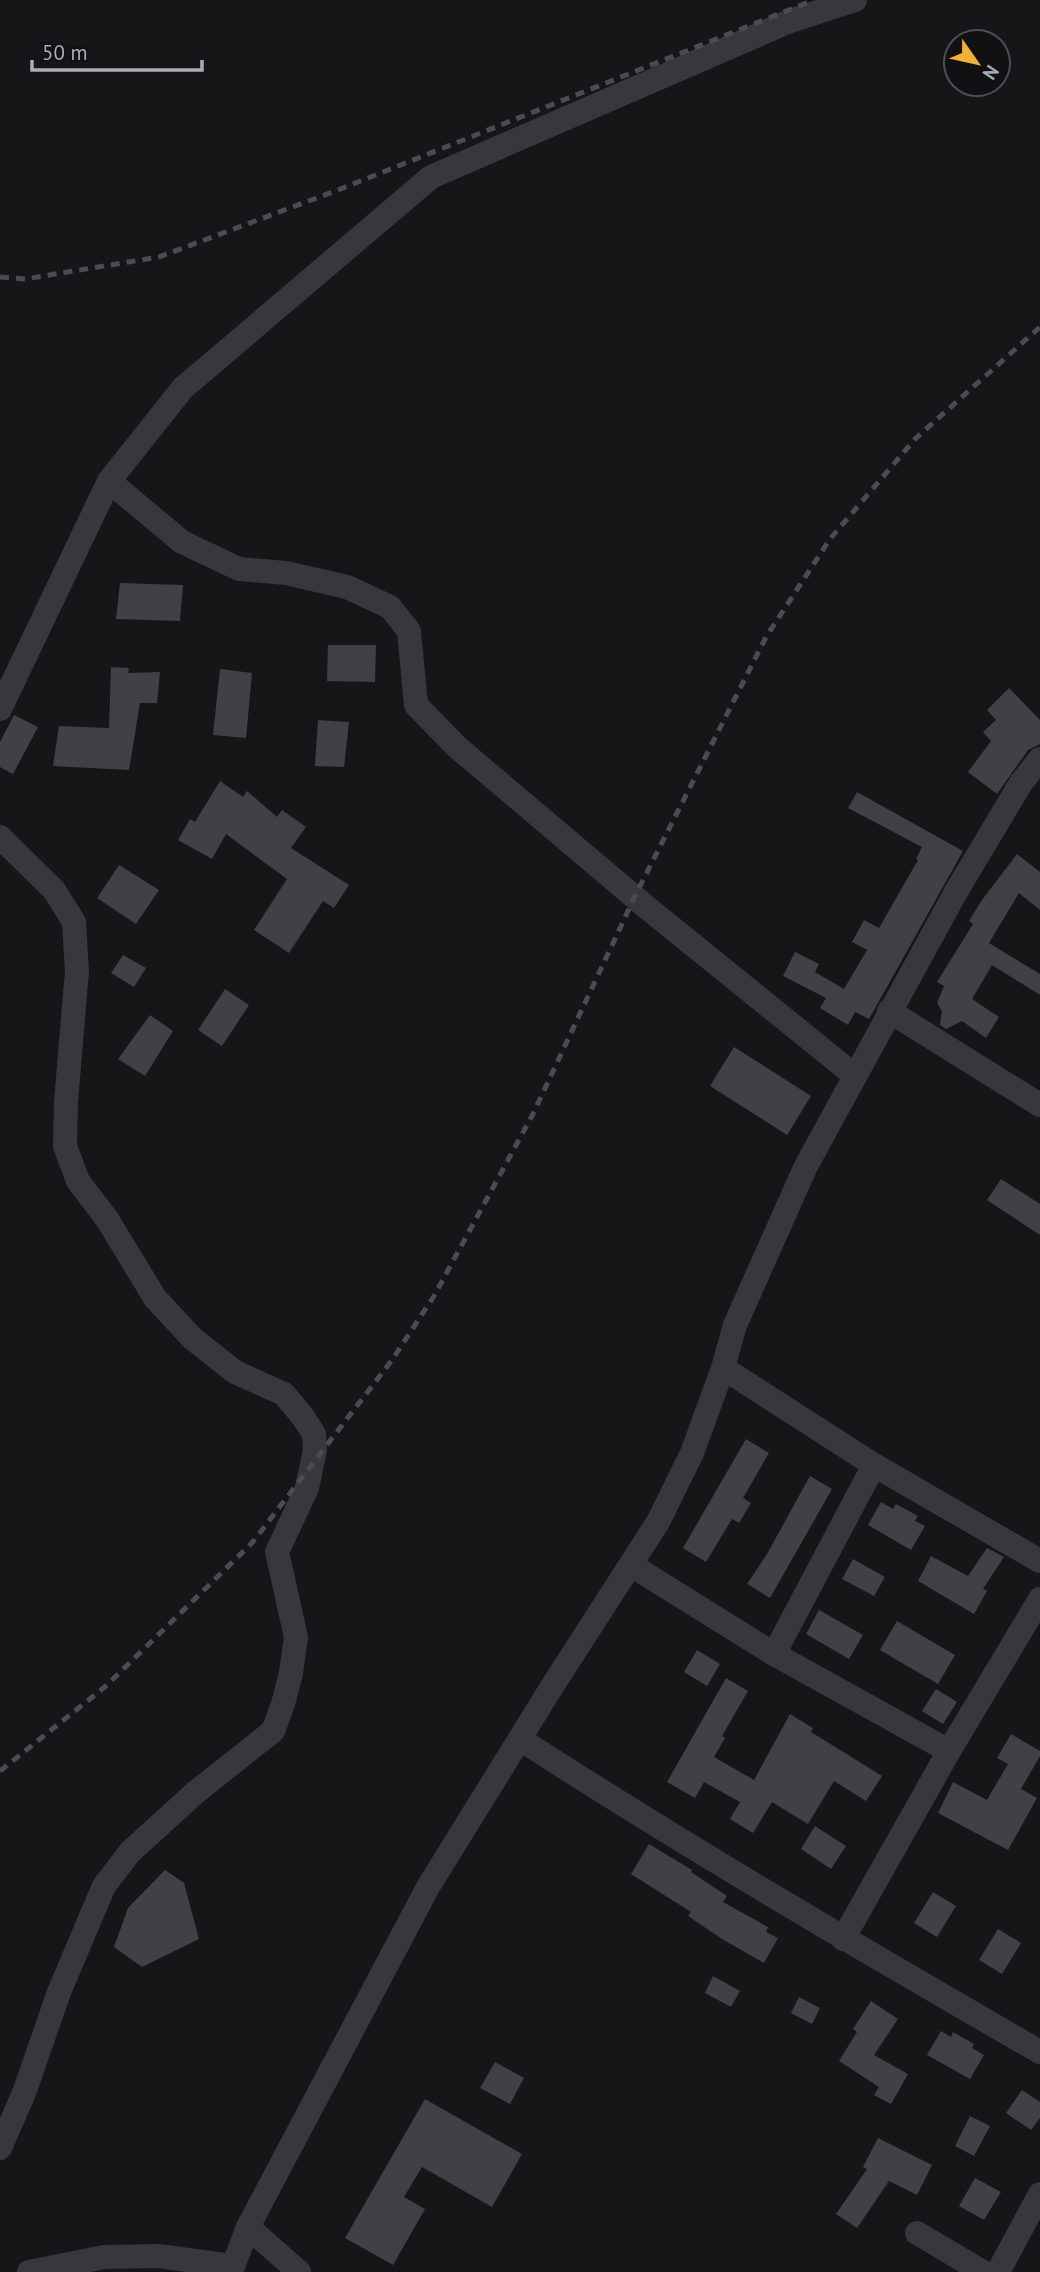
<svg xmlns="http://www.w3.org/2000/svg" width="1040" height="2272" viewBox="0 0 1040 2272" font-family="'PT Sans',sans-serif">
<rect width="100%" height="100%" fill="#161618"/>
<!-- building -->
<path fill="#404145" d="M 120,583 L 183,585 L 180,621 L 116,619 Z
M 328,645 L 376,645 L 375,682 L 327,681 Z
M 111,667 L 129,668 L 128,673 L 160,672 L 157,703 L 140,703 L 129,770 L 53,766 L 59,726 L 109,728 Z
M 220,669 L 252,673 L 246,738 L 213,735 Z
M 1009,688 L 1040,720 L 1040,744 L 1028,750 L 997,794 L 968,772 L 991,741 L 983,732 L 996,720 L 987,710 Z
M 14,715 L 38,727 L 13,774 L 0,767 L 0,742 Z
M 318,720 L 349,722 L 344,767 L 315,766 Z
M 220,781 L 243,797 L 247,791 L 277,817 L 282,810 L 306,827 L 291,848 L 349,885 L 334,908 L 323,901 L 289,953 L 254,930 L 287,879 L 226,834 L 212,859 L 178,840 L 190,819 L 195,822 Z
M 857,792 L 963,851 L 869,1019 L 855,1012 L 848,1025 L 820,1008 L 826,998 L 783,976 L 795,952 L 819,964 L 815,972 L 844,989 L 867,950 L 852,942 L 864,920 L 879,928 L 918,860 L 916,859 L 922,847 L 848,808 Z
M 1017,854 L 1040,872 L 1040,910 L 1019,893 L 989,943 L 1040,974 L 1040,995 L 992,965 L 972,999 L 999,1017 L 986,1038 L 962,1021 L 946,1029 L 940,1025 L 942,1011 L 937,1003 L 944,986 L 937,982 L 973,924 L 969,921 L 982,900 Z
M 119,865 L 159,890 L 136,924 L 97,898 Z
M 123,955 L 146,968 L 134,987 L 111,973 Z
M 225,989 L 249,1005 L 222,1046 L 198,1030 Z
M 150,1015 L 173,1031 L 145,1076 L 118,1059 Z
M 734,1047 L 811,1096 L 787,1135 L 710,1086 Z
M 1001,1179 L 1040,1204 L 1040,1235 L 987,1200 Z
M 746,1439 L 769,1453 L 743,1498 L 751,1503 L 739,1523 L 732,1519 L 706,1562 L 683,1548 Z
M 810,1476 L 832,1489 L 770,1598 L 747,1584 L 767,1554 Z
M 881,1502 L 893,1509 L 896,1504 L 918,1516 L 915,1521 L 925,1526 L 911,1550 L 868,1525 Z
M 987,1548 L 1004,1557 L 983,1589 L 987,1591 L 974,1614 L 918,1581 L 931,1556 L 968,1576 Z
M 853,1559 L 885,1577 L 874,1596 L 842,1579 Z
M 819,1610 L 863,1635 L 849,1659 L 806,1634 Z
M 897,1621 L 955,1655 L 938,1684 L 880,1650 Z
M 697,1650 L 720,1664 L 707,1686 L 684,1672 Z
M 726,1678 L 748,1691 L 722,1736 L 725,1738 L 714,1757 L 754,1780 L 790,1714 L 813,1728 L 811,1732 L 882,1776 L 866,1801 L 834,1781 L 808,1824 L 772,1802 L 753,1833 L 730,1819 L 740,1802 L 704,1782 L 695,1798 L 667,1782 Z
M 936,1689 L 957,1702 L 943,1724 L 922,1711 Z
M 1011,1734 L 1040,1751 L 1040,1756 L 1021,1789 L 1037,1798 L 1008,1850 L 938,1813 L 953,1782 L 987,1800 L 1008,1764 L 997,1758 Z
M 815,1826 L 846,1846 L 831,1869 L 801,1849 Z
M 649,1844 L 692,1870 L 691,1872 L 727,1896 L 723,1902 L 768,1927 L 766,1932 L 778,1938 L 764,1963 L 722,1939 L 688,1916 L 691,1912 L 631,1874 Z
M 165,1870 L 184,1883 L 199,1939 L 142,1967 L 114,1947 L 128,1908 Z
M 933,1892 L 956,1906 L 937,1937 L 914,1923 Z
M 998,1929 L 1021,1943 L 1002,1974 L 979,1960 Z
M 713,1976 L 740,1991 L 731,2007 L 705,1993 Z
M 799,1997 L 820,2008 L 812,2024 L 791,2013 Z
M 871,2001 L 898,2019 L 874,2055 L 908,2074 L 891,2104 L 874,2095 L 879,2087 L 839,2061 L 857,2032 L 853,2029 Z
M 941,2031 L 951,2037 L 953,2032 L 974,2044 L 972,2048 L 984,2055 L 970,2079 L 927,2055 Z
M 495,2062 L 524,2078 L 510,2104 L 480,2088 Z
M 1022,2090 L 1040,2102 L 1040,2118 L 1031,2130 L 1006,2113 Z
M 425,2099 L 522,2154 L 492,2207 L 422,2167 L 404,2197 L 425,2209 L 393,2265 L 345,2238 Z
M 970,2116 L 990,2126 L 974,2156 L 955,2146 Z
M 878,2138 L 932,2165 L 917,2195 L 889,2181 L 857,2228 L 836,2214 L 867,2169 L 863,2167 Z
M 975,2178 L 1001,2192 L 984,2220 L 959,2206 Z"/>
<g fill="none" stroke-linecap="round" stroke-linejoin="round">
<!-- street -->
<path stroke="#37383d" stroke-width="24" d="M 109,481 L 182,542 L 239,569 L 286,573 L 347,587 L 390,607 L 409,631 L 416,705 L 457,747 L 645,906 L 854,1075
M 0,709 L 109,481 L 183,388 L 431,177 L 790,21 L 855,0
M 0,837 L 54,890 L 74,922 L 77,971 L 66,1102 L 65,1146 L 78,1181 L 107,1219 L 155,1298 L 192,1338 L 235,1372 L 284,1394 L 303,1417 L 314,1434 L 315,1450 L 307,1488 L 277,1552 L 296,1637 L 291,1673 L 283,1704 L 273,1731 L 196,1792 L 130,1852 L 104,1886 L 59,1992 L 24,2093 L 0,2148
M 889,1011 L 1040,1105
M 723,1368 L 874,1465 L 1040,1561
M 631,1565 L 774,1654 L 949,1751
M 774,1654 L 874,1465
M 520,1739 C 690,1849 865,1951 1040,2052
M 843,1939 L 949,1751 L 1040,1599
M 248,2227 L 299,2272
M 917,2233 L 983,2272
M 29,2272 L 104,2257 L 158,2256 L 232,2266
M 231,2272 L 248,2227 L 428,1887 L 553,1685 L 658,1522 L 692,1453 L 723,1368 L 735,1325 L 806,1166 L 957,890 L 1021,783 L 1040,759
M 998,2272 L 1040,2194"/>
<!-- rail -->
<path stroke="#4a4c52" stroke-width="5" stroke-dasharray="9 7" stroke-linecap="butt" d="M 0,277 L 25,279 L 159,257 L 338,190 L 814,0
M 0,1771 L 106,1686 L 252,1543 L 392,1360 L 434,1296 L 533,1114 L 635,896 L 766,637 L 830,539 L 915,439 L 1040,327"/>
</g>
<!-- north arrow -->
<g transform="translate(977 63) rotate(124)"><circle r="33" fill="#111113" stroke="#4d4f55" stroke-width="2"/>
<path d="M0-5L12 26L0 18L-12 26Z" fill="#f2b134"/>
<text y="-10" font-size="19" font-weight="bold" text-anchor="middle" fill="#a8adb8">N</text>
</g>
<!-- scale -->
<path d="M32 60v10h170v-10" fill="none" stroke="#a8adb8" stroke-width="3.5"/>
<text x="42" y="60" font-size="21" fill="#a8adb8" stroke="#111113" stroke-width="5" paint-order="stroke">50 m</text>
</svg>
